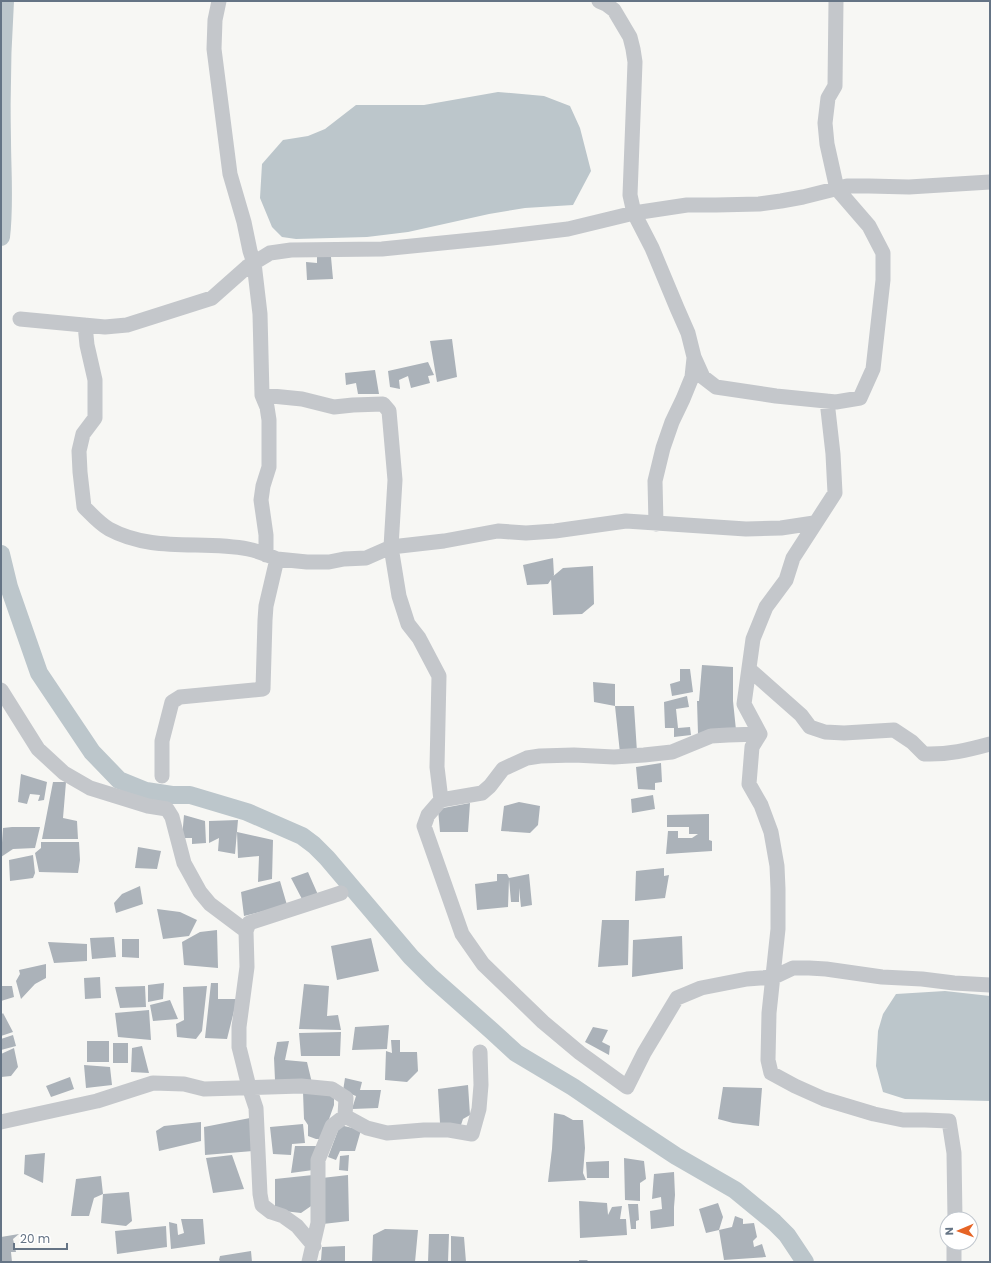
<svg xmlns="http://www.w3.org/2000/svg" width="991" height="1263" viewBox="0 0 991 1263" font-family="Poppins,sans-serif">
<rect width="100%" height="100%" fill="#f7f7f4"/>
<!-- water -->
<path fill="#bcc6cb" d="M 498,92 L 544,96 L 570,106 L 580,128 L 591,171 L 573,205 L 525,208 L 489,214 L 408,232 L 367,237 L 296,239 L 282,237 L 272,227 L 260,198 L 262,164 L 283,140 L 308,136 L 325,129 L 356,105 L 424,105 Z
M 945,991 L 990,996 L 990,1101 L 905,1099 L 883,1092 L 876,1066 L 878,1031 L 883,1014 L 896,994 Z"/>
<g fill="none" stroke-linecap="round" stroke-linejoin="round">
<!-- canal -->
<path stroke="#bcc6cb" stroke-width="18" d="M 1,237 C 5,204 2,171 2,139 C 1,93 2,47 5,1
M 1,554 L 9,587 L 39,673 L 92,752 L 119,780 L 146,791 L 172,795 L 190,795 L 247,812 L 302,836 L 314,845 L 327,858 L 411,957 L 431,977 L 492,1031 L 516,1053 L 573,1087 L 620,1119 L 676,1156 L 735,1190 L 774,1222 L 787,1235 L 805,1262"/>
</g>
<!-- building -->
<path fill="#abb2b9" d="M 317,256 L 331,257 L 333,279 L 307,280 L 306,262 L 317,263 Z
M 452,339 L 457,377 L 437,382 L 430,341 Z
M 428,362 L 434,375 L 428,376 L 430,383 L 411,388 L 408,376 L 399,380 L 400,389 L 390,387 L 388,371 Z
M 375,370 L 379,394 L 358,394 L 356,383 L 346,385 L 345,373 Z
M 553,558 L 554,575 L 548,584 L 527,585 L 523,565 Z
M 593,566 L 594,604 L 582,614 L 553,615 L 551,578 L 563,568 Z
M 702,665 L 733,667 L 733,701 L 736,730 L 698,734 L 697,701 L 699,701 Z
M 680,669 L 690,669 L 693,692 L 672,696 L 670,684 L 680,681 Z
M 593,682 L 615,684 L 615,706 L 594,702 Z
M 687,696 L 689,707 L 676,709 L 678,728 L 690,727 L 691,735 L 674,737 L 674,728 L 665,728 L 664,702 Z
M 615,706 L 634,706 L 637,752 L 620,753 Z
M 661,763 L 662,782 L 655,783 L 655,790 L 638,789 L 636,767 Z
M 21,774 L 47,782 L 44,800 L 38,801 L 40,795 L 30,794 L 27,804 L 18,802 Z
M 53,782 L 66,782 L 63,818 L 77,821 L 78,839 L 42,839 Z
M 653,795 L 655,809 L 632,813 L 631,799 Z
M 519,802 L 540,806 L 538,825 L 530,833 L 501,831 L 504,806 Z
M 470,803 L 468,832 L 440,832 L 438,809 Z
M 709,814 L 709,840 L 712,841 L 712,851 L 666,854 L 668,831 L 678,831 L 678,838 L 692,838 L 698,834 L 689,834 L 689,827 L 667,827 L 667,815 Z
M 184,815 L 205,821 L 206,843 L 192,844 L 192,838 L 182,838 Z
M 238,820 L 235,854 L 218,851 L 219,838 L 209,843 L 209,821 Z
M 12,827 L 40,827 L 35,848 L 13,849 L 1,857 L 3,828 Z
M 237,832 L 273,840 L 272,879 L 258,882 L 259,856 L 238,858 Z
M 41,842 L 79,842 L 80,860 L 78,873 L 39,872 L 35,853 L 41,848 Z
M 138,847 L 161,851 L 157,869 L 135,868 Z
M 33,855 L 35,873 L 33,878 L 10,881 L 9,860 Z
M 664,868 L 664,876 L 669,875 L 665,898 L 635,901 L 636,871 Z
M 308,872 L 319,897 L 303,901 L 291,878 Z
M 497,874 L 507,874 L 509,878 L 529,874 L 532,905 L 521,907 L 519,888 L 519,902 L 511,902 L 509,879 L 508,907 L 477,910 L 475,884 L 497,881 Z
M 280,881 L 287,905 L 244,916 L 241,892 Z
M 140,886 L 143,904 L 116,913 L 114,903 L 122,894 Z
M 157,909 L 180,912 L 197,920 L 189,936 L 163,939 Z
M 602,920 L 629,920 L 628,965 L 598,967 Z
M 217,930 L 218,968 L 184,965 L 182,942 L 200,932 Z
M 682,936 L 683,969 L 632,977 L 633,940 Z
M 114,937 L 116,957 L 92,959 L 90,938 Z
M 371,938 L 379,971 L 337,980 L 331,946 Z
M 122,939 L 139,939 L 139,958 L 122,957 Z
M 48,942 L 87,944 L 87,961 L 54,963 Z
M 46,964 L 46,978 L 35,984 L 21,999 L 16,981 L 20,974 L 19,970 Z
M 100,977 L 101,998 L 85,999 L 84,978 Z
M 164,983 L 163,999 L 148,1002 L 148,985 Z
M 211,983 L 218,983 L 218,999 L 237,999 L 227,1039 L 205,1038 Z
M 304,984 L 329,986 L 327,1016 L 338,1015 L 341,1030 L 299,1029 Z
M 1,986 L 12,986 L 14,997 L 1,1001 Z
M 145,986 L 146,1007 L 120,1008 L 115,987 Z
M 207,986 L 202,1031 L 196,1039 L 177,1037 L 176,1024 L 184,1020 L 183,987 Z
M 170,1000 L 178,1019 L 153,1021 L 150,1005 Z
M 149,1010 L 151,1040 L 118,1037 L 115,1013 Z
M 3,1013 L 13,1032 L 1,1036 L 1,1015 Z
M 389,1025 L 387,1049 L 352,1050 L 355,1027 Z
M 593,1027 L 608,1030 L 602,1042 L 610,1046 L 609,1055 L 585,1042 Z
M 341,1032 L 340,1056 L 301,1056 L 299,1033 Z
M 13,1035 L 16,1046 L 1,1050 L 1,1039 Z
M 391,1040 L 400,1040 L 400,1052 L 417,1052 L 418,1071 L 407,1082 L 385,1080 L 386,1051 L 392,1053 Z
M 87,1041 L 109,1041 L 109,1062 L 87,1062 Z
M 289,1041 L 285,1060 L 307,1062 L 312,1083 L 275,1080 L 274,1058 L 277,1042 Z
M 113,1043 L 128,1043 L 128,1063 L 113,1063 Z
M 142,1046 L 149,1073 L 131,1072 L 132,1048 Z
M 14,1048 L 18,1067 L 11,1076 L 1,1077 L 1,1054 Z
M 84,1065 L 110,1067 L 112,1085 L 86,1088 Z
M 70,1077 L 74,1089 L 51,1097 L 46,1086 Z
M 345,1078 L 362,1082 L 360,1090 L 381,1090 L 378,1108 L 352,1109 L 356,1096 L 343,1091 Z
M 468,1085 L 470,1115 L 463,1119 L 460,1128 L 440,1123 L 438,1089 Z
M 723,1087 L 762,1088 L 759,1126 L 733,1123 L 718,1119 Z
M 303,1092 L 334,1094 L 334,1105 L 322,1139 L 316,1139 L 308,1136 L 308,1125 L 304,1119 Z
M 554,1113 L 564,1115 L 573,1120 L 583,1120 L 585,1148 L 583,1173 L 586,1180 L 548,1182 L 552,1149 Z
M 250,1118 L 253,1151 L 205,1155 L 204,1127 Z
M 201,1122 L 201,1141 L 159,1151 L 156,1131 L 164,1126 Z
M 303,1124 L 305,1143 L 292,1144 L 291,1155 L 273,1154 L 270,1127 Z
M 340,1125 L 361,1130 L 355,1151 L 340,1151 L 336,1160 L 328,1157 Z
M 295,1146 L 317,1146 L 313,1170 L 291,1173 Z
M 45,1153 L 43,1183 L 24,1174 L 25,1155 Z
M 232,1155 L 244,1189 L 213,1193 L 206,1158 Z
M 349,1155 L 348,1171 L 339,1170 L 340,1156 Z
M 624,1158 L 644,1161 L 646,1179 L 640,1183 L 640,1201 L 625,1200 Z
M 609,1161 L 609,1178 L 587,1178 L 586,1162 Z
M 674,1172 L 675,1195 L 674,1207 L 674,1226 L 651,1229 L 650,1211 L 662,1209 L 661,1197 L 652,1199 L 654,1174 Z
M 313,1175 L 314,1204 L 301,1213 L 275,1210 L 275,1179 Z
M 348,1175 L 349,1221 L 323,1224 L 322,1178 Z
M 101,1176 L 103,1194 L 94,1198 L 89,1216 L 71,1216 L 76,1179 Z
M 129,1192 L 132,1221 L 126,1226 L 101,1223 L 103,1194 Z
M 579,1201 L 607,1203 L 608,1215 L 612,1207 L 622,1206 L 620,1219 L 626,1219 L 627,1235 L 580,1238 Z
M 718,1203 L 723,1217 L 719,1230 L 706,1233 L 699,1209 Z
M 628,1204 L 638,1204 L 639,1220 L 636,1221 L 636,1229 L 631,1229 Z
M 735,1216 L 743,1219 L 743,1224 L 754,1223 L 757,1237 L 753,1241 L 754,1247 L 762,1244 L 766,1257 L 724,1260 L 719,1230 L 732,1227 Z
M 181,1219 L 203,1219 L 205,1244 L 171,1249 L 169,1222 L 177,1224 L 178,1235 L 184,1233 Z
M 166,1226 L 167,1247 L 117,1254 L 115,1231 Z
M 385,1229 L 418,1230 L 415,1262 L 372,1262 L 373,1235 Z
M 19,1234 L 13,1239 L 16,1252 L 11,1252 L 12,1262 L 1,1262 L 1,1237 Z
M 429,1234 L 449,1234 L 448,1262 L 428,1262 Z
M 451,1236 L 464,1237 L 466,1262 L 451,1262 Z
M 345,1246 L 345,1262 L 314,1262 L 321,1260 L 322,1247 Z
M 251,1251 L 252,1262 L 221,1262 L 219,1260 L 220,1256 Z
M 579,1260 L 587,1260 L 589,1262 L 579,1262 Z"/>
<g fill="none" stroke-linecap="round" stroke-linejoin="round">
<!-- minor -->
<path stroke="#c4c7cb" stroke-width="15" d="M 219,1 L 215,20 L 214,49 L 230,174 L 244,222 L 250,251 L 254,263 L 260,314 L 262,395 L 302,399 L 334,407 L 353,405 L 383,404 L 389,411 L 395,480 L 391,547 L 366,558 L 344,559 L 329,562 L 307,562 L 277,559
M 599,1 L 606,4 L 614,10 L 630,37 L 633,49 L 635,62 L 634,90 L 630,195 L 634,213 L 652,248 L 677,308 L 688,333 L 694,357 L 703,377 L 716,387 L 776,396 L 836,402 L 860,398 L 873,369 L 883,280 L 883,253 L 869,226 L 837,189 L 827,144 L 825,123 L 828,98 L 835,86 L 836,1
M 20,319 L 105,327 L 127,325 L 212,298 L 247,267 L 270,253 L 291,250 L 382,249 L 492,238 L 568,229 L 634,213 L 687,205 L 716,205 L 759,204 L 781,201 L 803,197 L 847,186 L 869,186 L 909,187 L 990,182
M 85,325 L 87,345 L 95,380 L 95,418 L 83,434 L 79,451 L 80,472 L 84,507 C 91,514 100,524 109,529 C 153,553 202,540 248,549 C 258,551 268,555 277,559 L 266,606 L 265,620 L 263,689 L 180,697 L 172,702 L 162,741 L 162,776
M 262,395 L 267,407 L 269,420 L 269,467 L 263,486 L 261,500 L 266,535 L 266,555
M 827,401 L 833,454 L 835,493 L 793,558 L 786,580 L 766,607 L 753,639 L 744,704 L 760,734 L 752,747 L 749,784 L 761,805 L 771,832 L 777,866 L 778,889 L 778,929 L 769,1013 L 768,1060 L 771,1073 L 795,1086 L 824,1099 L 874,1114 L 903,1120 L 925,1120 L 949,1121 L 954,1153 L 955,1219
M 814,523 L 781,528 L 746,529 L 626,521 L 555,531 L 526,533 L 498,531 L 444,541 L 391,547 L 399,596 L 408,624 L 419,638 L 439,676 L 437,767 L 441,800 L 428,815 L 424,826 L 462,934 L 483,964 L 543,1022 L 580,1053 L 627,1087 L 644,1053 L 677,998 L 701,988 L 747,979 L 774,977 L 793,968 L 809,968 L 826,969 L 882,977 L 922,979 L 954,983 L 990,985
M 656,524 L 655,481 L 663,448 L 672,422 L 683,399 L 692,377 L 694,358
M 749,669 L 801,715 L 810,727 L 825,732 L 844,733 L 894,730 L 912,742 L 924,754 C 948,755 968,750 990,744
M 1,690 L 38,749 L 64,773 L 90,788 L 148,806 L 167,809 L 172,817 L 184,863 L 200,892 L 210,904 L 246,931 L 247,967 L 239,1027 L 239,1047 L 249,1087 L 256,1108 L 260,1194 L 262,1205 L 271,1212 L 283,1216 L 297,1226 L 314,1246
M 441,800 L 482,793 L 490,786 L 503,769 L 527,758 L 540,756 L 574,755 L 614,757 L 644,755 L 672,752 L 711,736 L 728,735 L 760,734
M 246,931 L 249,923 L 341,893
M 1,1122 L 97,1101 L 153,1083 L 184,1084 L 204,1089 L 301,1086 L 332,1089 L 346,1098 L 345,1116
M 309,1262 L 318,1223 L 318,1160 L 332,1126 L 345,1116 L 367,1128 L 387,1133 L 424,1130 L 449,1130 L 472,1134 L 479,1109 L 481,1085 L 480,1052
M 954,1262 L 954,1243"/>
</g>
<!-- border -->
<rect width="991" height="1263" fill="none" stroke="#657485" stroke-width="4"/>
<!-- north arrow -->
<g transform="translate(959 1231) rotate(268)"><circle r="19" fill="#ffffff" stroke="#c1c7ce"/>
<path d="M0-3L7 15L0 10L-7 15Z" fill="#e66425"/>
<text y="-6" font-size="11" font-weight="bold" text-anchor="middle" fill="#657485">N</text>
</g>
<!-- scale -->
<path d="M14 1243v6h53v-6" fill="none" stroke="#657485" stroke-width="2"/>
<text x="20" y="1243" font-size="12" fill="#657485" stroke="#ffffff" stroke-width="3" paint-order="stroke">20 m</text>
</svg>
